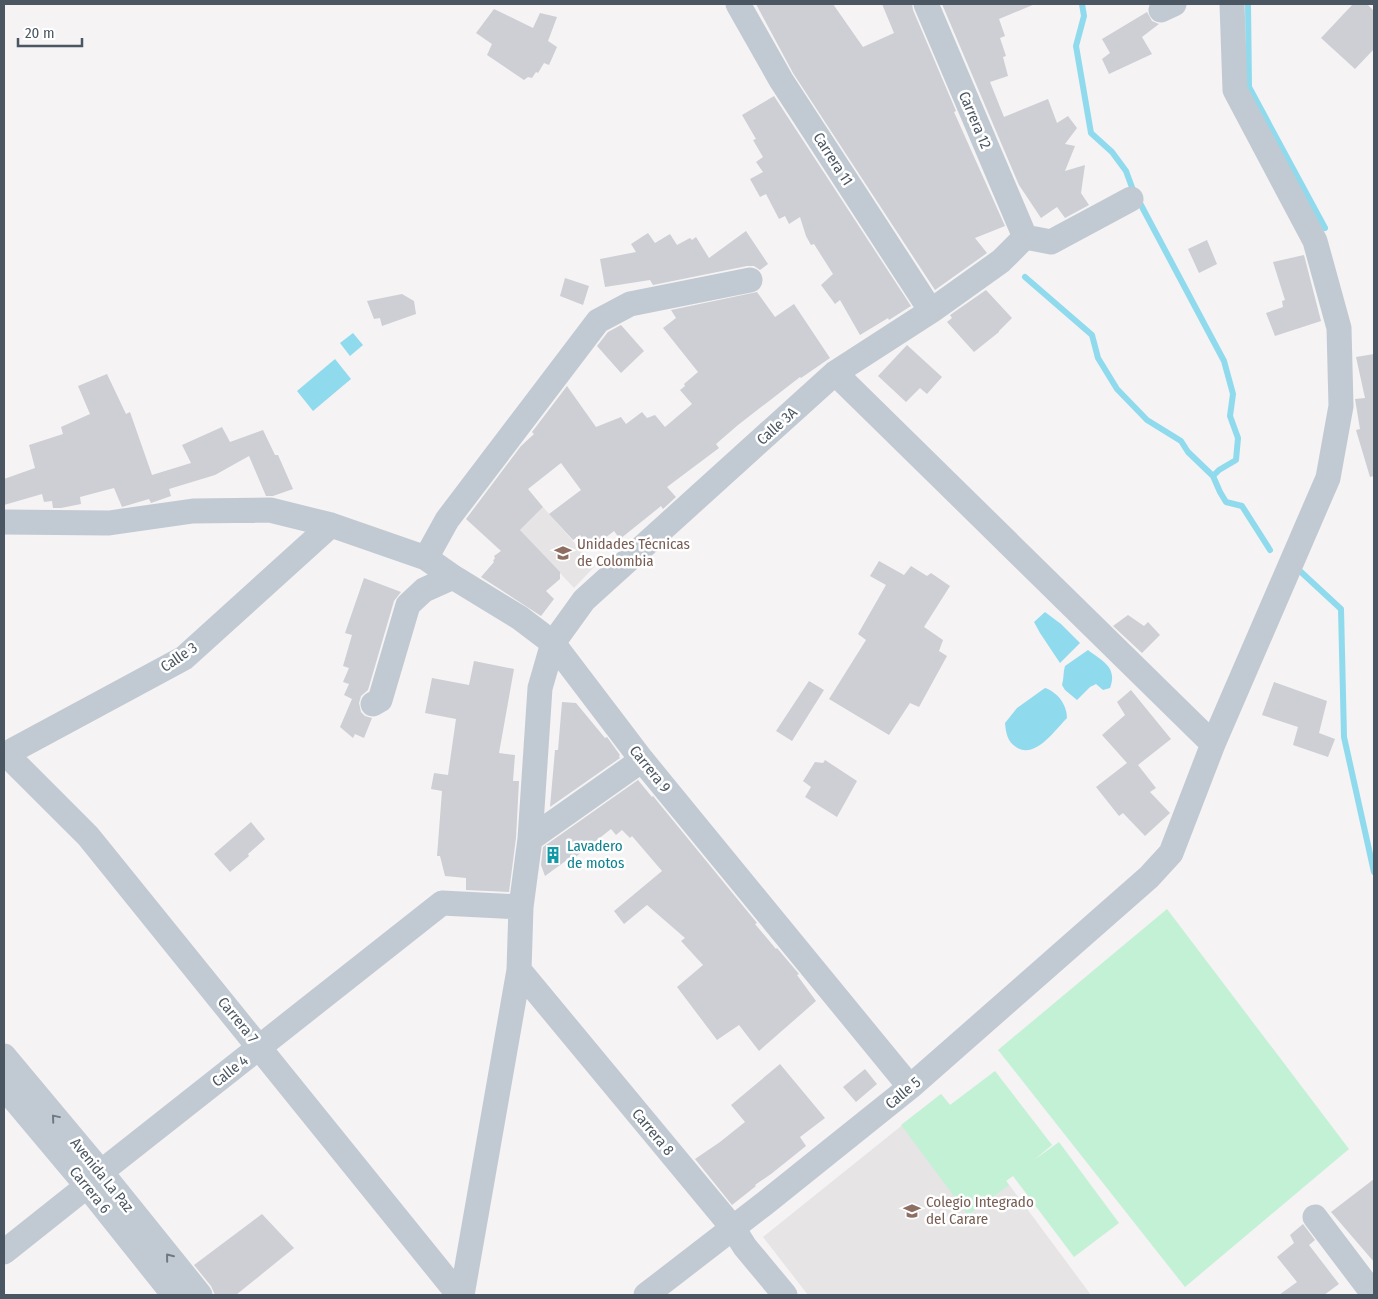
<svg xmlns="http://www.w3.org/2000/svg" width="1378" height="1299" viewBox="0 0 1378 1299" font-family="'Fira Sans Condensed',sans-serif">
<rect width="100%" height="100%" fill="#f5f3f3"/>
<!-- education -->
<path fill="#e6e4e5" d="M 543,507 L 595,566 L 574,588 L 520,530 Z
M 941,1094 L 950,1105 L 1091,1295 L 808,1295 L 763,1237 Z"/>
<!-- green -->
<path fill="#c3f1d5" d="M 1167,909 L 1349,1149 L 1185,1287 L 998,1050 Z
M 995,1071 L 1052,1145 L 1034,1160 L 1059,1142 L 1119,1223 L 1074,1257 L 1013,1176 L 1006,1181 L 1009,1185 L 968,1215 L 901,1125 L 941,1094 L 950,1105 Z"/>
<!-- water -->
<path fill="#90daee" d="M 353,333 L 363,345 L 350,356 L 340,343 Z
M 335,359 L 351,379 L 313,411 L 297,391 Z
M 1045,612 L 1061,624 L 1080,643 L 1060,663 L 1040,633 L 1034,622 Z
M 1088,650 C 1102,661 1118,667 1110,688 L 1103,690 L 1096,684 L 1090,687 L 1077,700 L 1065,690 L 1062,685 C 1064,678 1063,672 1065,666 Z
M 1045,688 C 1057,692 1067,704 1067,718 C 1055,730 1035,760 1016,747 C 1007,741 1006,733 1005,723 L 1017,708 Z"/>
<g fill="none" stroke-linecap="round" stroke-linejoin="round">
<!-- stream -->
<path stroke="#90daee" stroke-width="6" d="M 1082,4 L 1084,16 L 1076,46 L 1091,133 L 1112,152 L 1126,171 L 1133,190 L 1224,361 L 1233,394 L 1230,416 L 1238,438 L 1236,460 L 1219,470 L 1213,476
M 1248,4 L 1249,87 L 1325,228
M 1025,277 L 1092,335 L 1098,358 L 1117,389 L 1147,420 L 1181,441 L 1188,452 L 1213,476 L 1220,492 L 1226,502 L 1242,506 L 1270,550
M 1301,572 L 1341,609 L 1344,737 L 1374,872"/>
</g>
<!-- building -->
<path fill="#cdcfd5" d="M 756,4 L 833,4 L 863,47 L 894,33 L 882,4 L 912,4 L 913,10 L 956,111 L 954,112 L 1005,226 L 975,238 L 987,253 L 935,290 L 793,73 Z
M 942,4 L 1035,4 L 999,19 L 1005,36 L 1000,38 L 1006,56 L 1003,57 L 1008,76 L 990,82 L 1004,117 L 1048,99 L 1057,123 L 1068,116 L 1077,128 L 1065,144 L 1075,146 L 1065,171 L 1085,165 L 1081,193 L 1089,205 L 1065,218 L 1057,207 L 1041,218 L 1019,185 Z
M 1353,4 L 1367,4 L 1374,11 L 1374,49 L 1355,69 L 1321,38 Z
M 494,9 L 533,28 L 540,13 L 557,17 L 548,41 L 557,47 L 549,65 L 544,63 L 538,73 L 536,72 L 532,78 L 528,77 L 524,80 L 487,55 L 492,44 L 476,33 Z
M 1147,12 L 1152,21 L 1159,24 L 1142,37 L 1152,54 L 1109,74 L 1102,59 L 1110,53 L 1102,39 Z
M 774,96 L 911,306 L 889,320 L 888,318 L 860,335 L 840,300 L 835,304 L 821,285 L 833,274 L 814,244 L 811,245 L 806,236 L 800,217 L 789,224 L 785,216 L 779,219 L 766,194 L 760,197 L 750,179 L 763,172 L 756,162 L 763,157 L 753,140 L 756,139 L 742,115 Z
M 746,231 L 768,264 L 760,270 L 754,266 L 747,266 L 653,285 L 650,280 L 605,287 L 600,259 L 636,252 L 631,244 L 648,233 L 655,243 L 670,234 L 677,245 L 690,238 L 692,240 L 696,237 L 709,258 Z
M 1207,240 L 1217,264 L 1199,273 L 1188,249 Z
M 1304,255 L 1321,321 L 1275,336 L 1266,313 L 1283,307 L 1282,301 L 1285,300 L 1273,262 Z
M 565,278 L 589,286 L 583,305 L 560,296 Z
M 986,290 L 1012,318 L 999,331 L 999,332 L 974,352 L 947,322 L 952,318 L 950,315 Z
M 757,292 L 775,317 L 794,304 L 830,358 L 801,378 L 800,377 L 738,425 L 716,444 L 719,448 L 667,487 L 676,497 L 663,509 L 661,506 L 620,539 L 614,531 L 591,549 L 580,535 L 573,540 L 549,514 L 581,490 L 561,463 L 528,489 L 543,507 L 520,530 L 560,572 L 560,579 L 546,591 L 554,599 L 541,616 L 481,577 L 494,562 L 493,561 L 495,558 L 494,556 L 501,551 L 466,519 L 521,446 L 534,434 L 532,432 L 567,386 L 596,427 L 621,417 L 626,424 L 642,412 L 647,418 L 655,415 L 665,427 L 692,404 L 680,390 L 685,386 L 684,384 L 698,372 L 663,328 L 676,318 L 671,310 Z
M 402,294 L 414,301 L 416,314 L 382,326 L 380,318 L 374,319 L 367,301 Z
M 621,325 L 644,351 L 621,373 L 597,346 L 608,332 Z
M 907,345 L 942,377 L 927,394 L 920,388 L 906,402 L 878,376 Z
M 1374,354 L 1374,476 L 1370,477 L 1356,430 L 1360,429 L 1355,399 L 1365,398 L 1356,357 Z
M 107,374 L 126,414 L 130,412 L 152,475 L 191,463 L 182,445 L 222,427 L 230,442 L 263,430 L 275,455 L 278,455 L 293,489 L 273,496 L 266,496 L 249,456 L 215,475 L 169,489 L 171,496 L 151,503 L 149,499 L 122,507 L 114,488 L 80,497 L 81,504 L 61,508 L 53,508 L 52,501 L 44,502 L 42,494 L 4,505 L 4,479 L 35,468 L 29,445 L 63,434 L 61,427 L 90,414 L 78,386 Z
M 879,561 L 904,575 L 911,566 L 927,576 L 931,573 L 950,586 L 924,627 L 943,640 L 939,651 L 947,656 L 919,707 L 910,703 L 889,735 L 829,699 L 866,640 L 858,634 L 886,585 L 870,576 Z
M 364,578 L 401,592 L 394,601 L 368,690 L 361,696 L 359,703 L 361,712 L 365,716 L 372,718 L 364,738 L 355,734 L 353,738 L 340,727 L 352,699 L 344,695 L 349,684 L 343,682 L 349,668 L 343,666 L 352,635 L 345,633 Z
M 1128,615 L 1144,626 L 1148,622 L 1160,635 L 1142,653 L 1113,626 Z
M 474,661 L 514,669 L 499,753 L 515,755 L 513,781 L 519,781 L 516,838 L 509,892 L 466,890 L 466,878 L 445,876 L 440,856 L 437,856 L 442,791 L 431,789 L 434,773 L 448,775 L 456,719 L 425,713 L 432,678 L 469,685 Z
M 809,681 L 824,690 L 792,741 L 776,731 Z
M 1274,682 L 1327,701 L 1319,733 L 1335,739 L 1328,757 L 1293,745 L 1298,727 L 1262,715 Z
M 1131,690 L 1171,739 L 1138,765 L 1156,788 L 1150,792 L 1170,813 L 1145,836 L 1123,813 L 1119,816 L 1096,787 L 1127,763 L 1102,735 L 1125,715 L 1117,702 Z
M 562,702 L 576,703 L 605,738 L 607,737 L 620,755 L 619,756 L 620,758 L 550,807 L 555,750 L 558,750 Z
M 825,760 L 857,781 L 837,817 L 805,797 L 811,787 L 803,781 L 815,762 L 823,763 Z
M 638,780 L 652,797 L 653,796 L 757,923 L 755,924 L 776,949 L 777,948 L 799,974 L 797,975 L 816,1001 L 759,1051 L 739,1025 L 717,1040 L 677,987 L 703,965 L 681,941 L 685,938 L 647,905 L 624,924 L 614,911 L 662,871 L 632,836 L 630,838 L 622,830 L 616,835 L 611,829 L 573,859 L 571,857 L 545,876 L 541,865 L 543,847 Z
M 251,822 L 265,839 L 248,854 L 249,856 L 230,872 L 214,854 Z
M 780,1064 L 825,1118 L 800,1137 L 806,1146 L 771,1174 L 755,1185 L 756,1186 L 732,1205 L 695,1159 L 720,1142 L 745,1122 L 731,1105 Z
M 865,1069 L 877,1084 L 856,1102 L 843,1087 Z
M 1374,1179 L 1374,1262 L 1331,1212 Z
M 262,1214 L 294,1248 L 236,1295 L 215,1295 L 211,1286 L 194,1265 Z
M 1303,1224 L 1315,1240 L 1309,1245 L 1339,1284 L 1324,1295 L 1279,1295 L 1297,1282 L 1277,1257 L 1294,1243 L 1290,1235 Z"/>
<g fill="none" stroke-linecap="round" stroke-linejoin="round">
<!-- minor -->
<path stroke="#c1cad2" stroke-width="25" d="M 738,4 L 781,80 L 931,311
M 926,4 L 1025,237
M 1161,10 L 1174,4
M 1025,237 L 1051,242 L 1131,199
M 835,373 L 1213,744
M 4,522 L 109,523 L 193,511 L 270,510 L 331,525 L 426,558 L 453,577 L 520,618 L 553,643 L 642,760 L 910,1087
M 426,558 L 447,520 L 598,321 L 630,304 L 750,280
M 373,704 L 380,700 L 408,605 L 424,590 L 453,577
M 6,754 L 88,836 L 459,1295
M 4,755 L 184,658 L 331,525
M 530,839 L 642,760
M 519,970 L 733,1228 L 745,1247 L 785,1295
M 4,1056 L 101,1172 L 200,1295
M 4,1087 L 87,1186 L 174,1295
M 1315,1217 L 1374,1295
M 4,1252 L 87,1186 L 101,1172 L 442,903 L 521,907
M 462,1295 L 519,970 L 521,907 L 530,839 L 540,688 L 553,643 L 584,600 L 835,373 L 931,311 L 1001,261 L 1025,237
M 646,1295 L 764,1204 L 910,1087 L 1149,877 L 1171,853 L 1213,744 L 1328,478 L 1341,406 L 1339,328 L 1315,241 L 1235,90 L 1232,4"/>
</g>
<!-- one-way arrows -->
<defs><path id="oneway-chevron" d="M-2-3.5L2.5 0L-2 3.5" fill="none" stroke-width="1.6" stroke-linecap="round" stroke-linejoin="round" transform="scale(1.25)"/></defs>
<g stroke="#6e7983">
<use href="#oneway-chevron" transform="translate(55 1118) rotate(-130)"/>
<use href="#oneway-chevron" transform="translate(169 1257) rotate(-129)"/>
</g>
<!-- icons -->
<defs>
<g id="university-bare" transform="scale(1.35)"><path d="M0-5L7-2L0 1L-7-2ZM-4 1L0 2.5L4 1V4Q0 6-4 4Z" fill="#8d6e63" stroke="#fff" stroke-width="2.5" paint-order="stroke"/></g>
<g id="building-bare" transform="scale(1.35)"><path d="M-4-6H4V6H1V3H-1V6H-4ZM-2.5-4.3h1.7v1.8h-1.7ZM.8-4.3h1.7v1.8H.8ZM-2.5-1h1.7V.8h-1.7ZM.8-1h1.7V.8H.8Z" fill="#0f9aa8" stroke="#fff" stroke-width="2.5" paint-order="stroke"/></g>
<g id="school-bare" transform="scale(1.35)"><path d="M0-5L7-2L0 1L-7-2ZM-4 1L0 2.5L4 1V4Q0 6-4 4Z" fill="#8d6e63" stroke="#fff" stroke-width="2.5" paint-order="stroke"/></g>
</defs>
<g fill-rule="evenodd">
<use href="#university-bare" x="563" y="553"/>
<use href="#building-bare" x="553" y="855"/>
<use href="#school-bare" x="912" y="1211"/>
</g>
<g text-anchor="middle" stroke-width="5" stroke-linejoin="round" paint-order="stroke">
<!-- street labels -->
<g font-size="15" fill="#4a5661" stroke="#fff">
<text transform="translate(975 120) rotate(67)" y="5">Carrera 12</text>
<text transform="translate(833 159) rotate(57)" y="5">Carrera 11</text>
<text transform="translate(777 426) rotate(-42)" y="5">Calle 3A</text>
<text transform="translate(179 657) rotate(-34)" y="5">Calle 3</text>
<text transform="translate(650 769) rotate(51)" y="5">Carrera 9</text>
<text transform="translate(238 1020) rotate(51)" y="5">Carrera 7</text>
<text transform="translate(230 1071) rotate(-38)" y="5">Calle 4</text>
<text transform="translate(903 1093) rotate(-40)" y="5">Calle 5</text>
<text transform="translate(653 1132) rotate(50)" y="5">Carrera 8</text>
<text transform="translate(102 1175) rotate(51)" y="5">Avenida La Paz</text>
<text transform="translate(90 1190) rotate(51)" y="5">Carrera 6</text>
</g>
<!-- education labels -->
<g font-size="15" fill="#785e54" stroke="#fff" text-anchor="start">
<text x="577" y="549">Unidades Técnicas<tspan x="577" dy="17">de Colombia</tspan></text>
<text x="926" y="1207">Colegio Integrado<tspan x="926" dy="17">del Carare</tspan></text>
</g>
<!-- culture labels -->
<g font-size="15" fill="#0d838f" stroke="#fff" text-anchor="start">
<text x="567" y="851">Lavadero<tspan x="567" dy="17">de motos</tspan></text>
</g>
</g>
<!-- border -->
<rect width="1378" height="1299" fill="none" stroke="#4a5661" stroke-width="10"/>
<!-- scale -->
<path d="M18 38v8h64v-8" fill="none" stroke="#4a5661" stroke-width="2.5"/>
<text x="25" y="38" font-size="15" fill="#4a5661" stroke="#ffffff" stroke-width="4" paint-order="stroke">20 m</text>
</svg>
